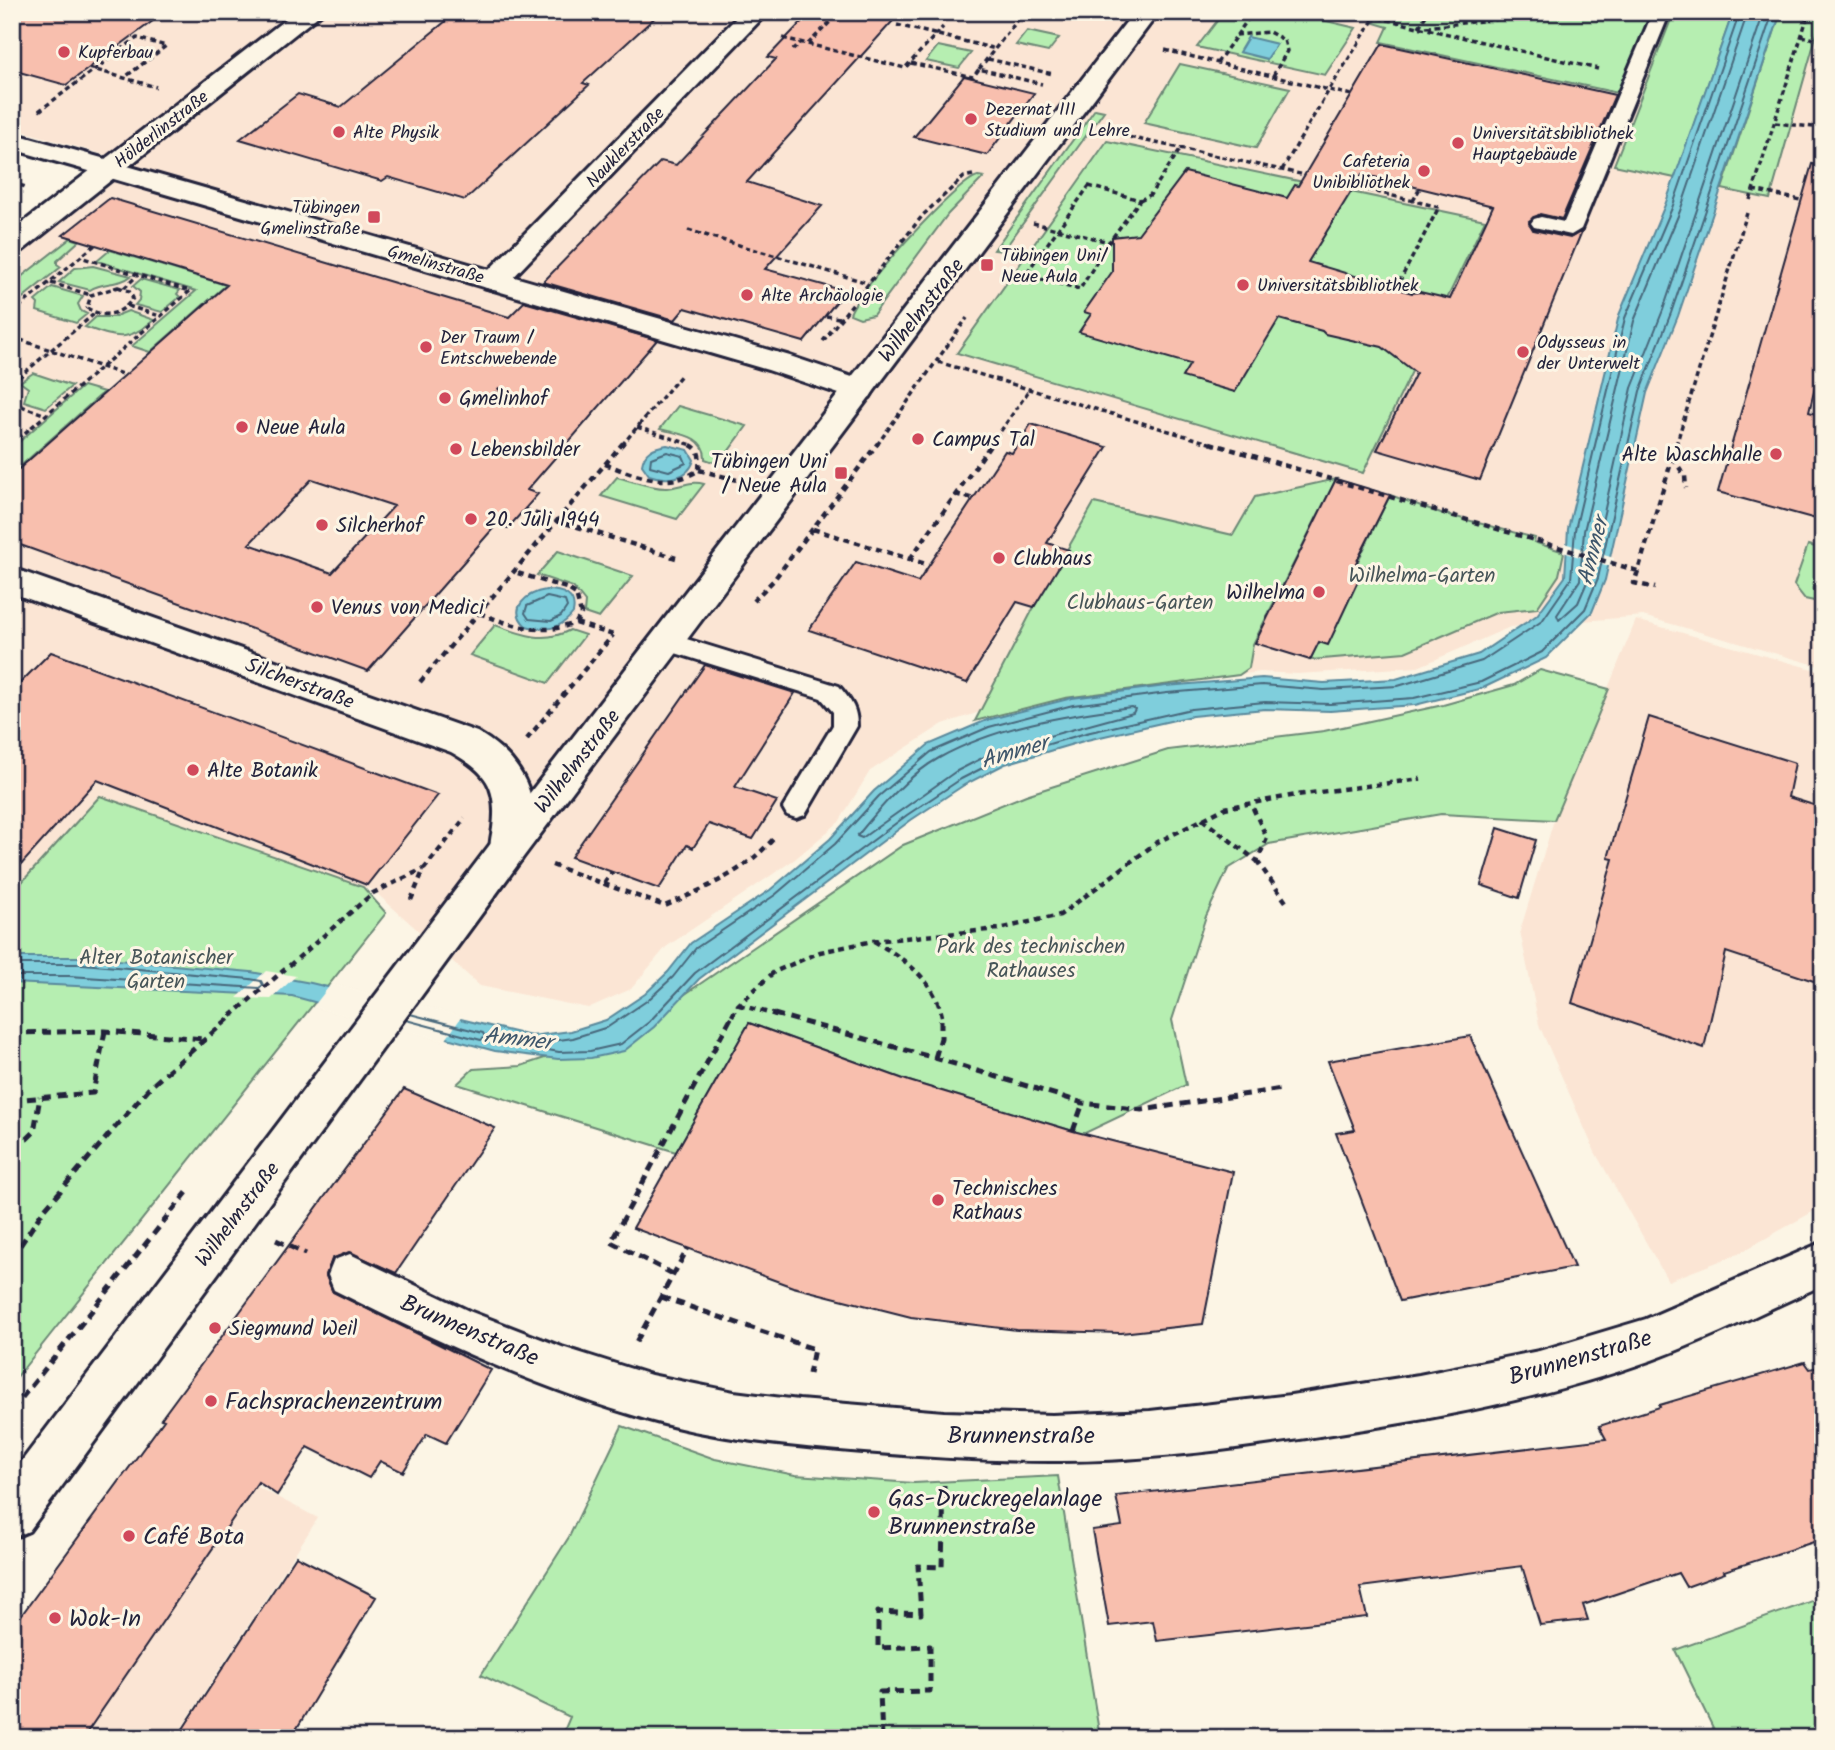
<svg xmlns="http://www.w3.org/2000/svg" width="1835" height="1750" viewBox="0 0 1835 1750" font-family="Kalam,sans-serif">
<rect width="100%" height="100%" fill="#fcf5e5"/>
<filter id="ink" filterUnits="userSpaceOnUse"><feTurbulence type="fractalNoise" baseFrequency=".0143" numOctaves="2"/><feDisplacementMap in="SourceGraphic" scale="14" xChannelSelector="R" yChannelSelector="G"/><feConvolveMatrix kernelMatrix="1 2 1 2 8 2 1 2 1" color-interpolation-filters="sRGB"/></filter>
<g filter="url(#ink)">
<!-- built -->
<path fill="#fbe5d4" d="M 12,12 L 1823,12 L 1823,667 L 1643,616 L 1510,627 L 1418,667 L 1297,674 L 1260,672 L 1165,684 L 1057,687 L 943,724 L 870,771 L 839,822 L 795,859 L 666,947 L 631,989 L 588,1008 L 480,986 L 373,890 L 100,796 L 12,893 L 12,262 L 136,164 L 12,128 Z
M 1636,620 L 1823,672 L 1823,1206 L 1738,1254 L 1668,1281 L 1595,1152 L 1539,1025 L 1520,931 L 1554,820 Z
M 153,1434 L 318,1518 L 175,1738 L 12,1738 L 69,1551 Z"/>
<!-- green -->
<path fill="#b6eeb1" stroke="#6c8876" stroke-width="2" d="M 1224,12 L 1288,12 L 1356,28 L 1325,75 L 1197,47 Z
M 1380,12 L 1652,12 L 1618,93 L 1381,42 L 1388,27 L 1374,23 Z
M 1674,12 L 1733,12 L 1675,178 L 1614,165 Z
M 1781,12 L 1823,12 L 1770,199 L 1722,189 Z
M 1027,31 L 1059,38 L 1048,52 L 1016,45 Z
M 938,46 L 971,53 L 959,68 L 926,61 Z
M 1180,64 L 1290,88 L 1256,148 L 1144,123 Z
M 1095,109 L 1104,111 L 1003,251 L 994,250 Z
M 1107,141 L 1485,220 L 1363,473 L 957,353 Z
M 978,176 L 984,177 L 948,214 L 873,315 L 860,318 L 850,314 C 855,294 957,180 978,176 Z
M 71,238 L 79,241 L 57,261 L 57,264 L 61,267 L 20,300 L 12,300 L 12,284 Z
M 110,250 L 226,285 L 150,352 L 132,346 L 196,291 L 97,261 Z
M 93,266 L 131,276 C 119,286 103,281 90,290 L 59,282 L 75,268 Z
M 141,279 L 180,290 L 177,294 L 180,297 L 162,312 L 135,305 L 139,300 L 140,292 L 133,286 Z
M 52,287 L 83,296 L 78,304 L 81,311 L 87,314 L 76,323 L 37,311 L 38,304 L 35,301 Z
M 128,311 L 154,320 C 126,343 117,338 85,327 L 96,317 L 113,317 Z
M 33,373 L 72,386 L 46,408 L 24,401 L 28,388 L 20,382 Z
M 83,386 L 104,392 L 16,470 L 12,468 L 12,448 Z
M 678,406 L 747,426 L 719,464 L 705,459 C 706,435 678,434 660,429 Z
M 617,477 C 633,481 650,488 666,488 C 681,487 690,480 704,484 L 677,519 L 601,496 Z
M 1336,479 L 1253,644 L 1249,668 L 1239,675 L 1065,698 L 975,721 L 1034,607 L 1094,503 L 1233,535 L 1255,497 Z
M 1390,495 L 1441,513 L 1535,538 L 1534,542 L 1564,552 L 1559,575 L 1537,608 L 1498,612 L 1405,652 L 1310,660 Z
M 1808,545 L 1823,549 L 1823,603 L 1805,599 L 1794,585 Z
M 558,551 L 633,576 L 599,618 L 584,613 L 585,602 L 573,587 L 537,575 Z
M 495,625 C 520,634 544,644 570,630 L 585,635 L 548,683 L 470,655 Z
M 1540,670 L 1609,689 L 1554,820 L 1441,814 L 1269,844 L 1228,869 L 1206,916 L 1172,1020 L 1186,1085 L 1083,1134 L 909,1081 L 749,1023 L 676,1152 L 457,1084 L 473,1069 L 521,1066 L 637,1027 L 903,845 L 1026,795 L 1168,750 L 1324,731 L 1443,705 L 1514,685 Z
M 100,796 L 363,887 L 386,913 L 12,1383 L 12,893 Z
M 622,1426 L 715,1459 L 795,1475 L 914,1483 L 1058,1476 L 1100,1738 L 561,1738 L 570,1717 L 481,1675 L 569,1537 Z
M 1823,1597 L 1823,1738 L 1718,1738 L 1675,1650 Z"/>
<!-- water -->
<path fill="#7fcedc" stroke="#5a899c" stroke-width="2" d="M 1733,12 L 1781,12 L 1678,316 L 1647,393 L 1605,580 L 1592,612 L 1546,658 L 1483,688 L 1415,705 L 1330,711 L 1265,709 L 1192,716 L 1087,740 L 1005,764 L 964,785 L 911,820 L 699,979 L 654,1027 L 624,1051 L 591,1058 L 558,1059 L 495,1051 L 292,996 L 12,983 L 12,957 L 84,957 L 251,972 L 311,983 L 531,1036 L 571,1031 L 606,1020 L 645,994 L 668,972 L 691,943 L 770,890 L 830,839 L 874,791 L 928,745 L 987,720 L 1072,698 L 1166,686 L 1262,678 L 1324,683 L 1396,679 L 1479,654 L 1537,615 L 1565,577 L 1568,529 L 1619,315 L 1665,205 Z
M 1248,37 L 1277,44 L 1267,59 L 1239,52 Z
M 667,445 L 688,450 L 694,460 C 688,480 666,481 649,475 L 642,465 C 644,451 654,447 667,445 Z
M 546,590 C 562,590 577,595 573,613 C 561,629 545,632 526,626 C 507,608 527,593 546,590 Z"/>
<!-- pier -->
<path fill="#fcf5e5" d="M 1564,543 L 1614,558 L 1612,567 L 1563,552 Z
M 266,971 L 296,976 L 271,999 L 237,998 Z
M 331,984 L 431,1008 L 462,1016 L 445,1041 L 313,1007 Z"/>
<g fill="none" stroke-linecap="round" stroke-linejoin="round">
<!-- shore -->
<path stroke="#47677b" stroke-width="2" d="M 1740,12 L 1672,208 L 1625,318 L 1575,530 L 1571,579 L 1542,621 L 1482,661 L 1398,686 L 1324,690 L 1262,685 L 1167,693 L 1073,705 L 989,727 L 931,752 L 879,796 L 835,844 L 775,895 L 696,948 L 673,977 L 648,1000 L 608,1027 L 573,1038 L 538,1043 L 537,1048 L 559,1052 L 590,1051 L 621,1044 L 649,1022 L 695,973 L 907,815 L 961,779 L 1002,758 L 1086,733 L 1191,709 L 1265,702 L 1330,704 L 1414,698 L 1481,682 L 1542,652 L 1585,609 L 1598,578 L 1640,391 L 1671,313 L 1773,12
M 1748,12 L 1680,211 L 1634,321 L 1584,531 L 1580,580 L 1557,615 L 1559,620 L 1578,603 L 1590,575 L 1632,388 L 1663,310 L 1764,12
M 667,452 L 683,456 L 686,463 L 669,471 L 650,466 L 651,458 Z
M 547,597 L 565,601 L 567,607 L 561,616 L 551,621 L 529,619 L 525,613 L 527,606 Z
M 1131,707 L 1135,709 L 1133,713 L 998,750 L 955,772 L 862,838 L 857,836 C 879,809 908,775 939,758 C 997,726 1066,715 1131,707 Z
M 12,964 L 83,964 L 250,979 L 261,981 L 263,985 L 259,988 L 69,976 L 12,976
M 406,1020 L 481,1040 L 485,1037 L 483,1033 L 410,1014"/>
</g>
<!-- building -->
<path fill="#f8bfae" stroke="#22223b" stroke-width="2" fill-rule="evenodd" d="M 12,12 L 165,12 L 66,85 L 12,70 Z
M 457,12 L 661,12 L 583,83 L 589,85 L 465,200 L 388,177 L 382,181 L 240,139 L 298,94 L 341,107 Z
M 811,12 L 901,12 L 747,182 L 822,206 L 765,269 L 845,291 L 804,342 L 685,308 L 675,320 L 543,282 L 661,161 L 676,165 L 776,59 L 768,57 Z
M 1382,44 L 1615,95 L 1562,219 L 1540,214 L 1529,221 L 1533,230 L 1570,238 L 1582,231 L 1480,480 L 1377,450 L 1416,373 L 1382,347 L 1325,334 L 1322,331 L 1279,319 L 1235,392 L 1182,377 L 1190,364 L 1079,332 L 1091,314 L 1084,312 L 1112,272 L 1112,237 L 1138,234 L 1185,172 L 1287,198 L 1295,185 L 1298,186 ZM 1362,174 L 1493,206 L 1450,299 L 1420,292 L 1412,293 L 1308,262 Z
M 964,76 L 1034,93 L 987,155 L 914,137 Z
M 1812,164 L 1823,166 L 1823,355 L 1809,412 L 1823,416 L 1823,521 L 1718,492 Z
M 110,198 L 509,317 L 524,302 L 657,340 L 527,490 L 538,494 L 508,528 L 497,524 L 368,671 L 12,542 L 12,475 L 227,285 L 63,235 ZM 312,479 L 394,506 L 332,573 L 249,544 Z
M 1031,424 L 1107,447 L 1047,543 L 1069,550 L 1034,607 L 1017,602 L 967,683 L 809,630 L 856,562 L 918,582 L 1005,451 L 1012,453 Z
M 1336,479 L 1390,495 L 1356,563 L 1365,566 L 1328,645 L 1319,642 L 1310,660 L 1255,643 Z
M 51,652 L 438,795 L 367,885 L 97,780 L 12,875 L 12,691 Z
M 705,665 L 795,693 L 735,787 L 777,801 L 753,839 L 709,824 L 693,848 L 687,845 L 659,889 L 571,857 Z
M 1649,717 L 1795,763 L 1788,797 L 1823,808 L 1823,984 L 1726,952 L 1704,1048 L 1572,1003 L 1613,859 L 1608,858 Z
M 1498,828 L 1536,840 L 1519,898 L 1481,885 Z
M 749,1023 L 909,1081 L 1073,1131 L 1233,1172 L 1203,1324 L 1121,1333 L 1017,1330 L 911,1317 L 793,1287 L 633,1228 Z
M 1470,1036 L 1574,1267 L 1400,1301 L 1336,1133 L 1355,1130 L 1328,1061 Z
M 404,1089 L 495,1128 L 396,1273 L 349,1252 L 332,1259 L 326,1276 L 333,1292 L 491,1370 L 446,1443 L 427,1434 L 403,1472 L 380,1461 L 369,1478 L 308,1447 L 277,1495 L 258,1482 L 83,1738 L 12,1738 L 12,1628 L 164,1420 L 161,1419 Z
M 1805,1362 L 1810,1369 L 1823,1366 L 1823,1539 L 1724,1571 L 1725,1573 L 1686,1587 L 1678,1573 L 1583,1605 L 1588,1620 L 1540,1625 L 1522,1566 L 1360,1587 L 1367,1617 L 1157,1641 L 1153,1621 L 1109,1626 L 1092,1530 L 1122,1526 L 1116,1496 L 1606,1439 L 1599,1426 L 1660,1407 L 1659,1405 Z
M 296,1556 L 376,1597 L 291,1738 L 177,1738 Z"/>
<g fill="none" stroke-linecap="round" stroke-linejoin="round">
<!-- service casing -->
<g stroke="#22223b" stroke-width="6">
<path id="service" d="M 1653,12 L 1670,12 L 1581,229 L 1571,235 L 1534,227 L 1531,223 L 1534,219 L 1541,217 L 1564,222 Z
M 667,633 L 839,686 C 850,700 857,707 857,726 L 805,815 L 796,818 L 787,815 L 783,808 L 833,725 L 833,712 L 821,698 L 659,648 L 655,642 L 659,636 Z"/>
</g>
<!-- minor casing -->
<g stroke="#22223b" stroke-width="6">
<path id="minor" d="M 742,12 L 768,12 L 504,287 L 494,290 L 484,287 L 479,281 L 484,275 Z
M 12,133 L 120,163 L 124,169 L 120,175 L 110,177 L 12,149 Z
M 12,568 L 477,732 C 525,759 549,808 521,860 L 508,864 L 495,860 C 488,847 491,841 493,828 C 498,786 486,772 451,752 L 12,593 Z
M 1823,1242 L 1823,1285 C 1766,1310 1710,1339 1652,1360 C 1557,1394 1458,1415 1358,1430 C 1257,1446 1153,1462 1050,1461 C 988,1461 926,1457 864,1452 C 792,1446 719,1440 649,1420 C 539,1389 436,1341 334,1290 L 328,1275 L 334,1260 L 350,1254 L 469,1311 L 562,1347 L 651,1375 L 734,1392 L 799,1400 L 944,1412 L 1052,1415 L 1150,1411 L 1291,1395 L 1419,1375 L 1539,1351 L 1646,1319 Z"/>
</g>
<!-- tertiary casing -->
<g stroke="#22223b" stroke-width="6">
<path id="tertiary" d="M 110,161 L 790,356 L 870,383 L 874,390 L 870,397 L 859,400 L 848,397 L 768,370 L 100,175 L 96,169 L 100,163 Z"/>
</g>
<!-- secondary casing -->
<g stroke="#22223b" stroke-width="6">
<path id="secondary" d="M 295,12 L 323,12 L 22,251 L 12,253 L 12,231 Z
M 1134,12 L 1159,12 L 521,860 L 29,1531 L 12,1538 L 12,1474 L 495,838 Z"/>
</g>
<!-- path-far2 -->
<path stroke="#22223b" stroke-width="3.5" stroke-dasharray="5 3.5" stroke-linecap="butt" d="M 840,12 L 843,13
M 1354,12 L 1598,69
M 897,25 L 996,49
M 1419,27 L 1428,12
M 1426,27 L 1564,12
M 1236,35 L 1269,32 L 1284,40 L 1287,51 L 1273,76
M 1801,36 L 1814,39
M 783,38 L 905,68 L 943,27
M 808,44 L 834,18 L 835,12
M 793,50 L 800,43
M 1165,50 L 1329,90 L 1375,17
M 988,59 L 1053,74
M 911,63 L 973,77 L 979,69 L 1042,84
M 1217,63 L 1253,12
M 89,68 L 156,87
M 979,69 L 1024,12
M 39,111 L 137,38 L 166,46 L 124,78
M 1775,123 L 1823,128
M 1105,132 L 1305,175
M 1282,170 L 1329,90 L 1352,95
M 12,183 L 26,187
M 1343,184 L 1439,207 L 1396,288
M 1089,186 L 1140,200 L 1109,242 L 1080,289 L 1025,275 Z
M 1753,190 L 1801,200
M 1140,200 L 1150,195 L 1181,148
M 1750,200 L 1809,12
M 1413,201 L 1420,188
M 1033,223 L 1109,242
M 688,230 L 868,283
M 51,283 L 91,295
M 118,287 L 129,291 L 133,298 C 122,315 104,319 87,308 L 91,295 Z
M 124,288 L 138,275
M 128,306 L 160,316
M 12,313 L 95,245
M 826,316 L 840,318
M 12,337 L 125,375
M 823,341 L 923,215 L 964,177 L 973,175
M 938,362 L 1216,445
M 12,383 L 94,314
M 12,385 L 19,394 L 13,404
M 499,394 L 495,393 L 500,388
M 13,403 L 46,415
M 637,427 L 692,445
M 12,444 L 190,291 L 80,257
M 622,445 L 682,374
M 877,445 L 967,318
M 991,445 L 1030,389
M 1676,445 L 1747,213"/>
<!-- path-far1 -->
<path stroke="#22223b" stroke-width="4.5" stroke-dasharray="6 5" stroke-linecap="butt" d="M 1210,443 L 1638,571 L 1677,443
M 1673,458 L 1685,476 L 1686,488
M 605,464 C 637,476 668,490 699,470 C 700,456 701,448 686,443
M 699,470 L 737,480
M 955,494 L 974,499
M 524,510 L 676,558
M 813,529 L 929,565
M 910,559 L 992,443
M 1638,571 L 1634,583 L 1655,588
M 753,601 L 773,581 L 878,443
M 479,613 C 513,626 540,636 576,623 L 581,614 L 576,594 L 566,588 L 514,572
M 576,623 L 613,635
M 420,682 L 623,443
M 527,739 L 613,635
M 12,793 L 15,794
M 1202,819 L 1257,861 L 1267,838 L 1251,804
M 1257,861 L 1286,902
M 552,865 L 665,906 C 705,888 745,872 774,838
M 604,884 L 612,872
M 411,900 L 424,869 L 465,818
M 874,941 C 904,959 934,979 942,1016
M 739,1005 L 780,1016
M 231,1016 L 373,893 L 423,869
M 732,1016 L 738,1005 L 774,972 L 820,952 L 873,941 L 999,929 L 1060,915 L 1156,843 L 1225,808 L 1296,795 L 1421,779"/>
<!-- path -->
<path stroke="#22223b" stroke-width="5" stroke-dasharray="9 6" stroke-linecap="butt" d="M 774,1014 L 935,1058 L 1083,1103 L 1142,1110 L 1282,1089
M 12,1033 L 105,1031 L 205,1039
M 935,1058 L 941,1038 L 941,1014
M 12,1100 L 93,1093 L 105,1031
M 1073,1131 L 1083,1103
M 12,1140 L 27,1139 L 34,1132 L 40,1097
M 276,1240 L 306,1254
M 12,1258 L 43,1211 L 150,1087 L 234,1014
M 673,1274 L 611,1242 L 733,1014
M 661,1297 L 814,1349 L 809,1374
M 636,1342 L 688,1248
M 12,1410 L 189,1190
M 882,1738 L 880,1692 L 930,1691 L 930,1646 L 878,1648 L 878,1612 L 921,1614 L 918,1566 L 942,1567 L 944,1485"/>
<!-- service -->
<use href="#service" fill="#fcf5e5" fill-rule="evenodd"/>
<!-- minor -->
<use href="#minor" fill="#fcf5e5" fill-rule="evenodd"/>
<!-- tertiary -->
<use href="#tertiary" fill="#fcf5e5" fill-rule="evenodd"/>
<!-- secondary -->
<use href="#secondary" fill="#fcf5e5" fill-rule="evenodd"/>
</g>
</g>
<!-- markers -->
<g fill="#d1495b" stroke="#fcf5e5" stroke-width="2.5">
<circle cx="64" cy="52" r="7"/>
<circle cx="971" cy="119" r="7"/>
<circle cx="339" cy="132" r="7"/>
<circle cx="1458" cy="143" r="7"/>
<circle cx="1424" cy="171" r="7"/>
<rect x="367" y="210" width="14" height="14" rx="3.5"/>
<rect x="980" y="258" width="14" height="14" rx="3.5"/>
<circle cx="1243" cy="285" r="7"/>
<circle cx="747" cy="295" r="7"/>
<circle cx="426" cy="347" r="7"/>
<circle cx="1523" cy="352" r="7"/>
<circle cx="445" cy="398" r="7"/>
<circle cx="242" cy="427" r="7"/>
<circle cx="918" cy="439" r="7"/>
<circle cx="456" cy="449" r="7"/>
<circle cx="1776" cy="454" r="7"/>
<rect x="834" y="466" width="14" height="14" rx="3.5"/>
<circle cx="471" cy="519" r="7"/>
<circle cx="322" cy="525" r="7"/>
<circle cx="999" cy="558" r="7"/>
<circle cx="1319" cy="592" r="7"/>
<circle cx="317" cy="607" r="7"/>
<circle cx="193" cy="770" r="7"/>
<circle cx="938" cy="1200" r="7"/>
<circle cx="215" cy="1328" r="7"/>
<circle cx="211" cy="1401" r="7"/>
<circle cx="874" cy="1512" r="7"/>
<circle cx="129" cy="1536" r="7"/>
<circle cx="55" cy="1618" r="7"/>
</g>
<g text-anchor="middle" stroke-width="6" stroke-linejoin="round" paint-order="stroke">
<!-- far-poi labels -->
<g font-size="18" fill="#22223b" stroke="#fcf5e5" text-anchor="start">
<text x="78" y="58">Kupferbau</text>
<text x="985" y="115">Dezernat III<tspan x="985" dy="21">Studium und Lehre</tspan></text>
<text x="353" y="138">Alte Physik</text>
<text x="1472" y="139">Universitätsbibliothek<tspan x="1472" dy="21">Hauptgebäude</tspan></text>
<text x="1410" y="167" text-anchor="end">Cafeteria<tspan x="1410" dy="21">Unibibliothek</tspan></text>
<text x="360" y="213" text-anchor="end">Tübingen<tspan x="360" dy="21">Gmelinstraße</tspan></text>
<text x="1001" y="261">Tübingen Uni/<tspan x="1001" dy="21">Neue Aula</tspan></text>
<text x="1257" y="291">Universitätsbibliothek</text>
<text x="761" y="301">Alte Archäologie</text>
<text x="440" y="343">Der Traum /<tspan x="440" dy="21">Entschwebende</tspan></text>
<text x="1537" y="348">Odysseus in<tspan x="1537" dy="21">der Unterwelt</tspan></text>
</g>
<!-- far-street labels -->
<g font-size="18" fill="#22223b" stroke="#fcf5e5">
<text transform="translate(161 129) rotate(-38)" y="6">Hölderlinstraße</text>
<text transform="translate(625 147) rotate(-46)" y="6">Nauklerstraße</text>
<text transform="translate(436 264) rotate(16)" y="6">Gmelinstraße</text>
</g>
<!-- street labels -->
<g font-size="21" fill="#22223b" stroke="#fcf5e5">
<text transform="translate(921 310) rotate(-52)" y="7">Wilhelmstraße</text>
<text transform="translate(300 683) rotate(20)" y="7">Silcherstraße</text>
<text transform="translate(577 761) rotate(-52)" y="7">Wilhelmstraße</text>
<text transform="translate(237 1214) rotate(-53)" y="7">Wilhelmstraße</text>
</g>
<!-- poi labels -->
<g font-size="21" fill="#22223b" stroke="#fcf5e5" text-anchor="start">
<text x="459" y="405">Gmelinhof</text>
<text x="256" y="434">Neue Aula</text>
<text x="932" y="446">Campus Tal</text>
<text x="470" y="456">Lebensbilder</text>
<text x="1762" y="461" text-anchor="end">Alte Waschhalle</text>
<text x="827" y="468" text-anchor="end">Tübingen Uni<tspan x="827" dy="24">/ Neue Aula</tspan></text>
<text x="485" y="526">20. Juli 1944</text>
<text x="336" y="532">Silcherhof</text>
<text x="1013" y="565">Clubhaus</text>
<text x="1305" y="599" text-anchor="end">Wilhelma</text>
<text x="331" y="614">Venus von Medici</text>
<text x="207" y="777">Alte Botanik</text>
<text x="952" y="1195">Technisches<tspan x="952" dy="24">Rathaus</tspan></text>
<text x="229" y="1335">Siegmund Weil</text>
</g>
<!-- park labels -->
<g font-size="21" fill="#475558" stroke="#fcf5e5">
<text x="1422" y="582">Wilhelma-Garten</text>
<text x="1140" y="609">Clubhaus-Garten</text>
<text x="1031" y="953">Park des technischen<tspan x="1031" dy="24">Rathauses</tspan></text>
<text x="156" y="964">Alter Botanischer<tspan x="156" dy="24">Garten</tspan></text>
</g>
<!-- water labels -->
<g font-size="23" font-style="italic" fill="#3e566b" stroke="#fcf5e5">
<text transform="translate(1592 551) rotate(-76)" y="8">Ammer</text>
<text transform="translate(1014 751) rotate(-16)" y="8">Ammer</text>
<text transform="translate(518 1038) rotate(6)" y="8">Ammer</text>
</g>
<!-- near-street labels -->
<g font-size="24" fill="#22223b" stroke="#fcf5e5">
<text transform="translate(470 1330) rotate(23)" y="8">Brunnenstraße</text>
<text transform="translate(1580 1357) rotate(-16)" y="8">Brunnenstraße</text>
<text x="1021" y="1443">Brunnenstraße</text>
</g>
<!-- near-poi labels -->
<g font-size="24" fill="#22223b" stroke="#fcf5e5" text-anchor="start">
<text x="225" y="1409">Fachsprachenzentrum</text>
<text x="888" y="1506">Gas-Druckregelanlage<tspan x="888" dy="28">Brunnenstraße</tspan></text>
<text x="143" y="1544">Café Bota</text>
<text x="69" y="1626">Wok-In</text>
</g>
</g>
<!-- margin -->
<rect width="1835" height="1750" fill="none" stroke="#fcf5e5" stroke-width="42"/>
<rect x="21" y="21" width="1793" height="1708" fill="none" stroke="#22223b" stroke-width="2.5" filter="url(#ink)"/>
</svg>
